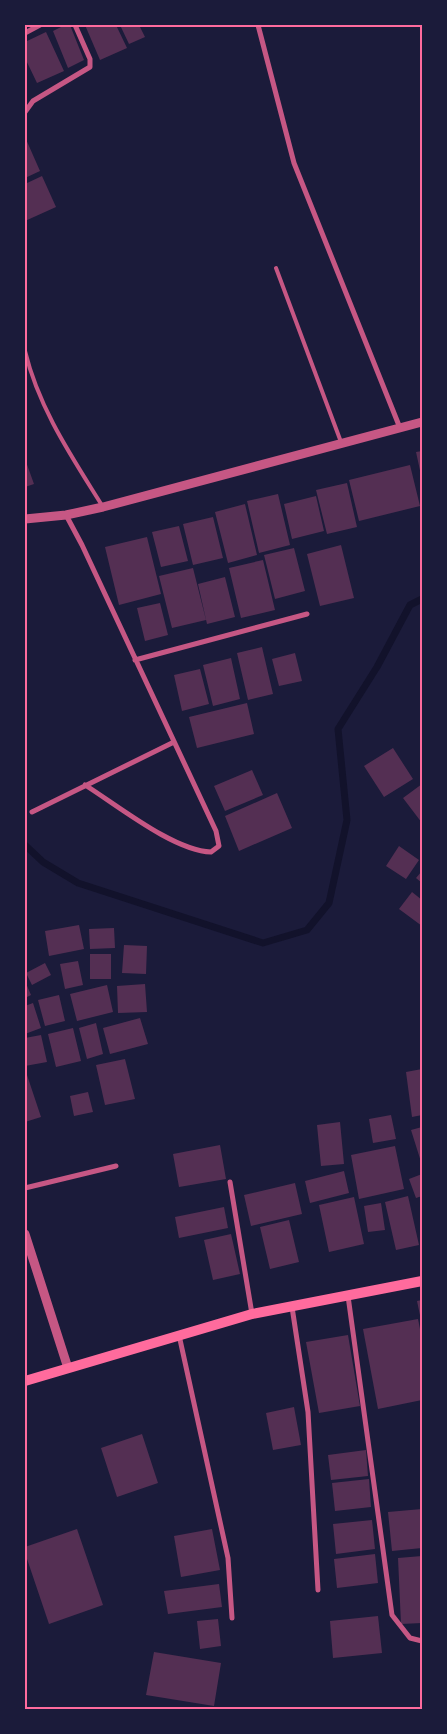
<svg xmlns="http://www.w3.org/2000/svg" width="447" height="1734" viewBox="0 0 447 1734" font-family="Jost,sans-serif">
<rect width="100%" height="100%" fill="#1b1b3a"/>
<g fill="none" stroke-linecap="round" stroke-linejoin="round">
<!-- stream -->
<path stroke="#12122b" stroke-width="7" d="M 25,845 L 43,862 L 78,883 L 263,943 L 307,930 L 329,903 L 347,820 L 338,729 L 377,667 L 410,605 L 422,599"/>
</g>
<!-- building -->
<path fill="#542f53" d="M 65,25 L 70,25 L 84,60 L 68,68 L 53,31 Z
M 85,25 L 116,25 L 127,48 L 100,60 Z
M 120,25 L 139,25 L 145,37 L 129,44 Z
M 46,32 L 64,71 L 37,83 L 25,58 L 25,42 Z
M 25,137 L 40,171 L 25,178 Z
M 42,176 L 56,207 L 25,221 L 25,184 Z
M 422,451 L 422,475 L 421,475 L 416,452 Z
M 25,459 L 34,484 L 25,487 Z
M 410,465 L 420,506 L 359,521 L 349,480 Z
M 347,483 L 357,527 L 327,534 L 316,490 Z
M 278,494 L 290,545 L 259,553 L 247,501 Z
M 316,496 L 324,531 L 292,539 L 284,504 Z
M 245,504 L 257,555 L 228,563 L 215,512 Z
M 213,517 L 223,558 L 193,565 L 183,524 Z
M 179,526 L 188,561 L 161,567 L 152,532 Z
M 147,537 L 161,594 L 119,605 L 105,547 Z
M 341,545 L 354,598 L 320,606 L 307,554 Z
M 294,548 L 305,591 L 275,599 L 264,555 Z
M 263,560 L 275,610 L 241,618 L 229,568 Z
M 193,568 L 206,620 L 172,628 L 159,576 Z
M 225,577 L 235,617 L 207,624 L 198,584 Z
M 160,603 L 168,635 L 145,641 L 137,608 Z
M 262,647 L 273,694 L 248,700 L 237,653 Z
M 295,653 L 302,681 L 279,686 L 272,659 Z
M 231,658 L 240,699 L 213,706 L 203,665 Z
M 200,669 L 209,704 L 182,711 L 174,675 Z
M 247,703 L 254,734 L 197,748 L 189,717 Z
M 393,748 L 413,779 L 384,797 L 364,766 Z
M 252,770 L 263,795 L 225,811 L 214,786 Z
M 422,784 L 422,823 L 403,798 Z
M 277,793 L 292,828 L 239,851 L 225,816 Z
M 399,846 L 419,860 L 406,879 L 386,866 Z
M 422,871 L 422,883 L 416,878 Z
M 412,892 L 422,900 L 422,926 L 399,909 Z
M 79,925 L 84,949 L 49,956 L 45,931 Z
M 114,928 L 115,948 L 90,949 L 89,929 Z
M 124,945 L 147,946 L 146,974 L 122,973 Z
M 90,954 L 111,954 L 111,979 L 90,979 Z
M 78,961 L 83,985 L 65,989 L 60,964 Z
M 45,963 L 51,975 L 32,985 L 26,973 Z
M 25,981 L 31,995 L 25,998 Z
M 145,984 L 147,1012 L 118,1013 L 117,986 Z
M 107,985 L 113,1012 L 77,1021 L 70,994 Z
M 59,995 L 65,1021 L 45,1026 L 38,1000 Z
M 33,1003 L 41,1028 L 25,1034 L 25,1006 Z
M 140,1018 L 148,1044 L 110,1054 L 103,1028 Z
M 96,1023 L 103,1054 L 87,1059 L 79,1028 Z
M 73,1028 L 81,1061 L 56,1067 L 48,1034 Z
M 41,1035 L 47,1062 L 25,1066 L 25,1038 Z
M 125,1059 L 135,1099 L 105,1105 L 96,1065 Z
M 422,1069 L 422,1115 L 412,1117 L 406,1072 Z
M 25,1075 L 27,1075 L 41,1117 L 25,1122 Z
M 88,1092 L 93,1112 L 74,1116 L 70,1096 Z
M 391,1115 L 396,1139 L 373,1143 L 369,1119 Z
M 340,1122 L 344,1164 L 321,1166 L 317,1125 Z
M 422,1127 L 422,1165 L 411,1130 Z
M 220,1145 L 226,1179 L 179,1187 L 173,1154 Z
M 395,1146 L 404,1189 L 359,1199 L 351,1155 Z
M 344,1171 L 349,1193 L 310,1203 L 305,1181 Z
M 422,1174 L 422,1196 L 416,1198 L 409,1179 Z
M 295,1183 L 302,1214 L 251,1226 L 244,1195 Z
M 408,1196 L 419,1245 L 396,1250 L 385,1202 Z
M 354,1197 L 364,1244 L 329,1252 L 319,1205 Z
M 381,1203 L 385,1230 L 368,1232 L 364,1206 Z
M 224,1207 L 228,1228 L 179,1238 L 175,1217 Z
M 289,1220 L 299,1262 L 270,1269 L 260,1227 Z
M 231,1234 L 240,1274 L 213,1280 L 204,1240 Z
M 422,1300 L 422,1320 L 421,1320 L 417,1301 Z
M 418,1319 L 422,1339 L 422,1400 L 378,1409 L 363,1329 Z
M 348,1335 L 360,1406 L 319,1413 L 306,1342 Z
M 294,1407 L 301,1445 L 273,1450 L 266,1413 Z
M 142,1434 L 158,1483 L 117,1497 L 101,1448 Z
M 366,1450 L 368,1476 L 331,1480 L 328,1455 Z
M 369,1479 L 371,1507 L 335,1511 L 332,1483 Z
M 422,1509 L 422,1548 L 392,1551 L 388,1512 Z
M 372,1520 L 375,1549 L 336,1554 L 333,1524 Z
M 77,1529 L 103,1605 L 49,1624 L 25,1553 L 25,1547 Z
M 212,1529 L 220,1570 L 181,1577 L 174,1536 Z
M 375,1554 L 378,1583 L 337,1588 L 334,1559 Z
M 422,1556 L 422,1623 L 401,1624 L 398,1558 Z
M 219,1584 L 222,1607 L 168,1614 L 164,1591 Z
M 378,1616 L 382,1653 L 333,1658 L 330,1621 Z
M 218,1619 L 221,1646 L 200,1649 L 197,1621 Z
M 154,1652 L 221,1663 L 214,1706 L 146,1695 Z"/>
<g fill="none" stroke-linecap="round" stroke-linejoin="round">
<!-- service -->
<path stroke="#c65784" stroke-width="4" d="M 276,268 L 341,442
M 25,351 C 39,409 72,457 103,507"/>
<!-- minor -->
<path stroke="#c65784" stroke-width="5" d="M 258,25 L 294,163 L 400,428
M 25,33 L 40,25
M 25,112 L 33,101 L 90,67 L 90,59 L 75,25
M 66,515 L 82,545 L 216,831 L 219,846 L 211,852 C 174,851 117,805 85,785
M 135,660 L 307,614
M 32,812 L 174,742
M 230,1182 L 252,1314
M 25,1188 L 116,1166
M 348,1296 L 392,1615 L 410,1638 L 422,1641
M 292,1307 L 308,1412 L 318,1590
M 179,1335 L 228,1558 L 232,1618"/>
<!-- tertiary -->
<path stroke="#c65784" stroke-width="9" d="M 25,519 L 66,515 L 103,507 L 422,422
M 25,1234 L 68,1368"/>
<!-- secondary -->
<path stroke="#ff6b9d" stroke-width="10" d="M 25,1381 L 252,1314 L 422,1281"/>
</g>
<!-- border -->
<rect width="447" height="1734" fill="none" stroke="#1b1b3a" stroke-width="52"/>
<rect x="26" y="26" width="395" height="1682" fill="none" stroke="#ff6b9d" stroke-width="2"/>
</svg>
